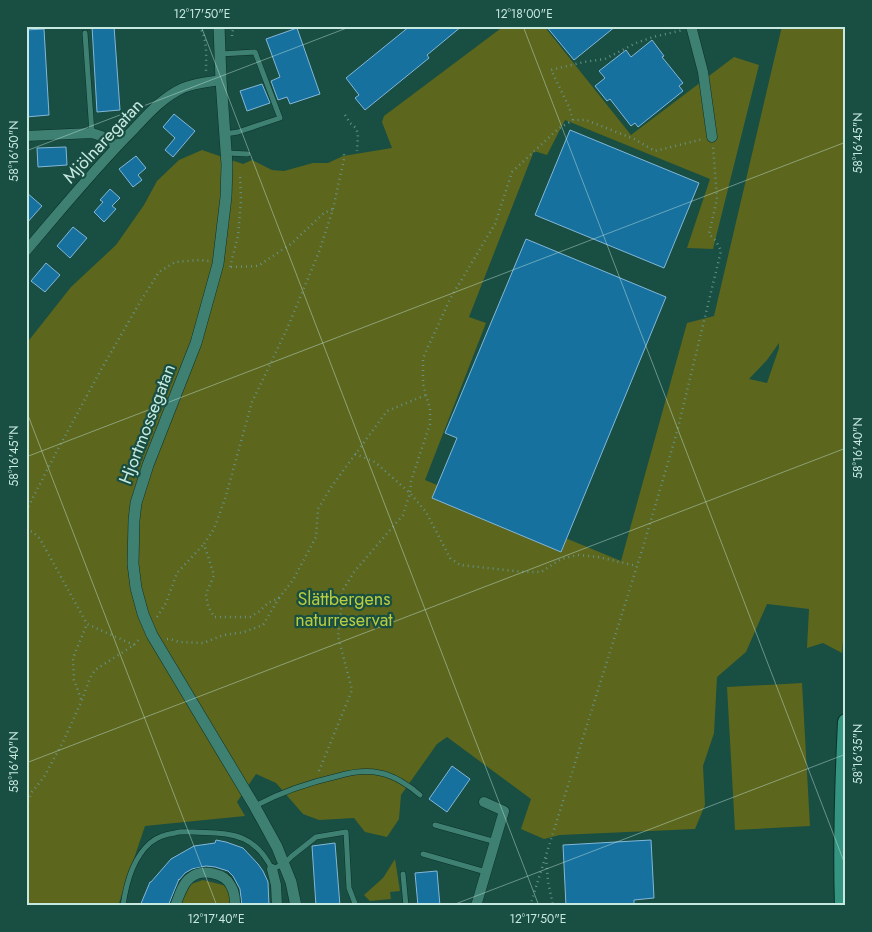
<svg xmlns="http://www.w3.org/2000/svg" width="872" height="932" viewBox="0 0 872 932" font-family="Jost,sans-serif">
<rect width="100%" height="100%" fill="#194e43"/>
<!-- green -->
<path fill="#5c661d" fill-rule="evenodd" d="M 504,26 L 544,26 L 631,135 L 734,57 L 759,65 L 713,249 L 687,248 L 710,179 L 565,120 L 547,155 L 534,151 L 469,317 L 486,323 L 425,480 L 621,561 L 687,323 L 714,316 L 782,26 L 846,26 L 846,603 L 842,653 L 823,643 L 807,648 L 809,609 L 767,604 L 746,652 L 717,677 L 714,733 L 703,766 L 705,805 L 695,829 L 560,835 L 544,839 L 521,829 L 531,799 L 447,737 L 437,744 L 401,795 L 399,819 L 387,837 L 365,832 L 354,818 L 319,820 L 303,814 L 276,783 L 256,774 L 237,802 L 245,816 L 145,826 L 118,906 L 26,906 L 26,344 L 71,287 L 116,245 L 144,205 L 157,181 L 179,160 L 202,150 L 243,164 L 252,160 L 272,170 L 284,171 L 313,163 L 328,163 L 343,156 L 392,148 L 382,122 L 384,116 ZM 779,343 L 779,348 L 767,383 L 749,379 L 767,360 Z
M 802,683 L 810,826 L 735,830 L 727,687 Z
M 395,859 L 400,891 L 390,892 L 391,899 L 370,901 L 364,895 L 383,878 Z
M 203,880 L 223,885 L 229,889 L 231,906 L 180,906 L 183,899 L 191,884 Z"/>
<!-- building -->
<path fill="#16719f" stroke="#83b7d9" d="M 92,26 L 114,26 L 120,110 L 97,112 Z
M 410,26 L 462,26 L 427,55 L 429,58 L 365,110 L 355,98 L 359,95 L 346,78 Z
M 546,26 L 616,26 L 574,60 Z
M 297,28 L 320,94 L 290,104 L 287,97 L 278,100 L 271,81 L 280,77 L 266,39 Z
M 44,29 L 49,115 L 26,117 L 26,30 Z
M 652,40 L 664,56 L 662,57 L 683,83 L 679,86 L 683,91 L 638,127 L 635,123 L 631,126 L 610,99 L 607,101 L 595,86 L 605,78 L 599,71 L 626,50 L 631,57 Z
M 262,84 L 270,103 L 247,111 L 240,91 Z
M 174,114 L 195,131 L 173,157 L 165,150 L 175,138 L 163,127 Z
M 570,130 L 699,183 L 664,268 L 535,215 Z
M 66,147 L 67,165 L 38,167 L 37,148 Z
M 136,156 L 146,168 L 138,175 L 142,180 L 133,187 L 119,169 Z
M 110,189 L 120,198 L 112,206 L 116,209 L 104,222 L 94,212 L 103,202 L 100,200 Z
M 26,192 L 42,206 L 26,224 Z
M 73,227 L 87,238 L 70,258 L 57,246 Z
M 526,239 L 666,297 L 561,552 L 432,498 L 457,438 L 445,433 Z
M 46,263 L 60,275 L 45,292 L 31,281 Z
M 452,766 L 470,779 L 447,812 L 429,799 Z
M 216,840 L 226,842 L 243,848 L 258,864 L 263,871 L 268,882 L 269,906 L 242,906 L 240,889 L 233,876 L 228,871 L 215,867 L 206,866 L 192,869 L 185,873 L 179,880 L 179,879 L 168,906 L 140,906 L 150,882 L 151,882 L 171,859 L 194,846 L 215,843 Z
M 651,840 L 654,898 L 634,900 L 634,906 L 566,906 L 563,845 Z
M 335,843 L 340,906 L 316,906 L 312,846 Z
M 437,871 L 440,906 L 418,906 L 415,873 Z"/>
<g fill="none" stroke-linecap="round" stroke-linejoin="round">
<!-- service casing -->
<g stroke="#0c3129" stroke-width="6">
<path id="service" d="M 85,33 L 92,133
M 220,54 L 255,52 L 280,118 L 238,132 L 225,134
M 227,153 L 248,154
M 255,806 C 283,791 307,783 338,776 C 352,772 366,770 380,773 C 393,775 410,786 420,795
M 435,825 L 496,842
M 423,854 L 486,872
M 403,874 L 406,906
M 123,906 C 126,884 133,858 150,843 C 157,837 167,834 175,833 C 181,831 188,832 194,832 C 211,833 228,832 244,839 C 257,845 266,857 272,869 L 284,864 L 292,856 L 316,837 L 346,832 L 349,888 L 356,906"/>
</g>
<!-- minor casing -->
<g stroke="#0c3129" stroke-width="11">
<path id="minor" d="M 691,26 L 703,72 L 712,137
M 26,136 L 92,133 L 107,138 L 117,146
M 26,251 C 61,210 95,168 133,130 C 148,114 163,97 183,88 C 195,83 208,82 221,80
M 272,869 L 276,885 L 277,906
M 175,906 C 179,897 182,884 190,878 C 202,868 225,873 231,886 C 235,893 235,899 235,906
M 476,906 L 504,811 L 484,802"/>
</g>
<!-- tertiary casing -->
<g stroke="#0c3129" stroke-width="12">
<path id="tertiary" d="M 219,26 L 221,80 L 227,165 L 226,197 L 218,264 L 196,343 L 148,465 L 136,503 L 134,520 L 133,564 L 136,588 L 143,614 L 152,635 L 255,807 L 277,847 L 291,882 L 296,906"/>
</g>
<!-- trunk casing -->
<g stroke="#0c3129" stroke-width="18">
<path id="trunk" d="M 843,906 C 841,844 843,783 846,722"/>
</g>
<!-- path -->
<path stroke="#659287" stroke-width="2.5" stroke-dasharray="1 4" stroke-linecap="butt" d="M 199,26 C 208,39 206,56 206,71
M 232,36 L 232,32 L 235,26
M 345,115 L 350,123 L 356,128 L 358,134 L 357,151
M 573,120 L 569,107 L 551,70 L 584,62 L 605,59 L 636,43 L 653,37 L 683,30
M 230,267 L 238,236 L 241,201 L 240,173
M 231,267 L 258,266 L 291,244 L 324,213 L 333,209
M 355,454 L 375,462 L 410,493 L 426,512 L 450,558 L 460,565 L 524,572 L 541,572 L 561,559 L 578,555 L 598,557 L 637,566
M 26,511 L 58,449 L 102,368 L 140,302 L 159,272 L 175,262 L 199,260 L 209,261
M 26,530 L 33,532 L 40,539 L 87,624 L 134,645
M 279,598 L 293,580 L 316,537 L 318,509 L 332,486 L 387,411 L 426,395
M 157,617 L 166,603 L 177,573 L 204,544
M 167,639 L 170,639 L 179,642 L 203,643 L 224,635 L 244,632 L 263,625 L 279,598 L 268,603 L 260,611 L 250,617 L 214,617 L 208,606 L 206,594 L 214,575 L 204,544 L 214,529 L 225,499 L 252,402 L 287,329 L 319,252 L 333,209 L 344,159 L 344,154
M 81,699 L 74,680 L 73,658 L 87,624
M 319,771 L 352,690 L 338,636 L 343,590 L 354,572 L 403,515 L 410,493 L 411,481 L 430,424 L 430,409 L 423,384 L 423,358 L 450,299 L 495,224 L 512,172 L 558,129 L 573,120 L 586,120 L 634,139 L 655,151 L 703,139
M 26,806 L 32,792 L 44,777 L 63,742 L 82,700 L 90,678 L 95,670 L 134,645 L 140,638
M 546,858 L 548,881 L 553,906
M 530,906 L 643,547 L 677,432 L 721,251 L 716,241 L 709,234 L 717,199 L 713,146"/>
<!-- service -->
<use href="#service" stroke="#3e8172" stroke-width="5"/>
<!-- minor -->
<use href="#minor" stroke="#3e8172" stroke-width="10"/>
<!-- tertiary -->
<use href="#tertiary" stroke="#3e8172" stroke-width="11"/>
<!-- trunk -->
<use href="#trunk" stroke="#339480" stroke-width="16"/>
</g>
<!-- ticks -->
<path fill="none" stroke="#c8e9e0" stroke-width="1" stroke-opacity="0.45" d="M 201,26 L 539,906M 523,26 L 846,867M 845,26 L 846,28M 26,151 L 352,26M 26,410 L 217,906M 26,457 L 846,142M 26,763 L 846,448M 450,906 L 846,754"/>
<g text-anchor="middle" stroke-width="4.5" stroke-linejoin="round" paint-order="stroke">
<!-- street labels -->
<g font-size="18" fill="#c8e9e0" stroke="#194e43">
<text transform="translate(103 141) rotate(-47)" y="6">Mjölnaregatan</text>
<text transform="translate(147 424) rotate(-69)" y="6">Hjortmossegatan</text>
</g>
<!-- park labels -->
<g font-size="18" fill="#bacd3f" stroke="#194e43">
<text x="344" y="605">Slättbergens<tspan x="344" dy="21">naturreservat</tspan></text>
</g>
</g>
<!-- border -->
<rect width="872" height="932" fill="none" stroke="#194e43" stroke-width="55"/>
<rect x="28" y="28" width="816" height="876" fill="none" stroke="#c8e9e0" stroke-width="2"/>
<g font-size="12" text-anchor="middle" fill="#c8e9e0">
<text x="202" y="18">12°17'50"E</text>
<text x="524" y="18">12°18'00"E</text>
<text transform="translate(858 143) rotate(-90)" y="4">58°16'45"N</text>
<text transform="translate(14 151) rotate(-90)" y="4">58°16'50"N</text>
<text transform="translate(858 448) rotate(-90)" y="4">58°16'40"N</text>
<text transform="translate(14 456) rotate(-90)" y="4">58°16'45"N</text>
<text transform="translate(858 754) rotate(-90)" y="4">58°16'35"N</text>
<text transform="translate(14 762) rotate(-90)" y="4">58°16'40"N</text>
<text x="216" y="923">12°17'40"E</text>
<text x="538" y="923">12°17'50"E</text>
</g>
</svg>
